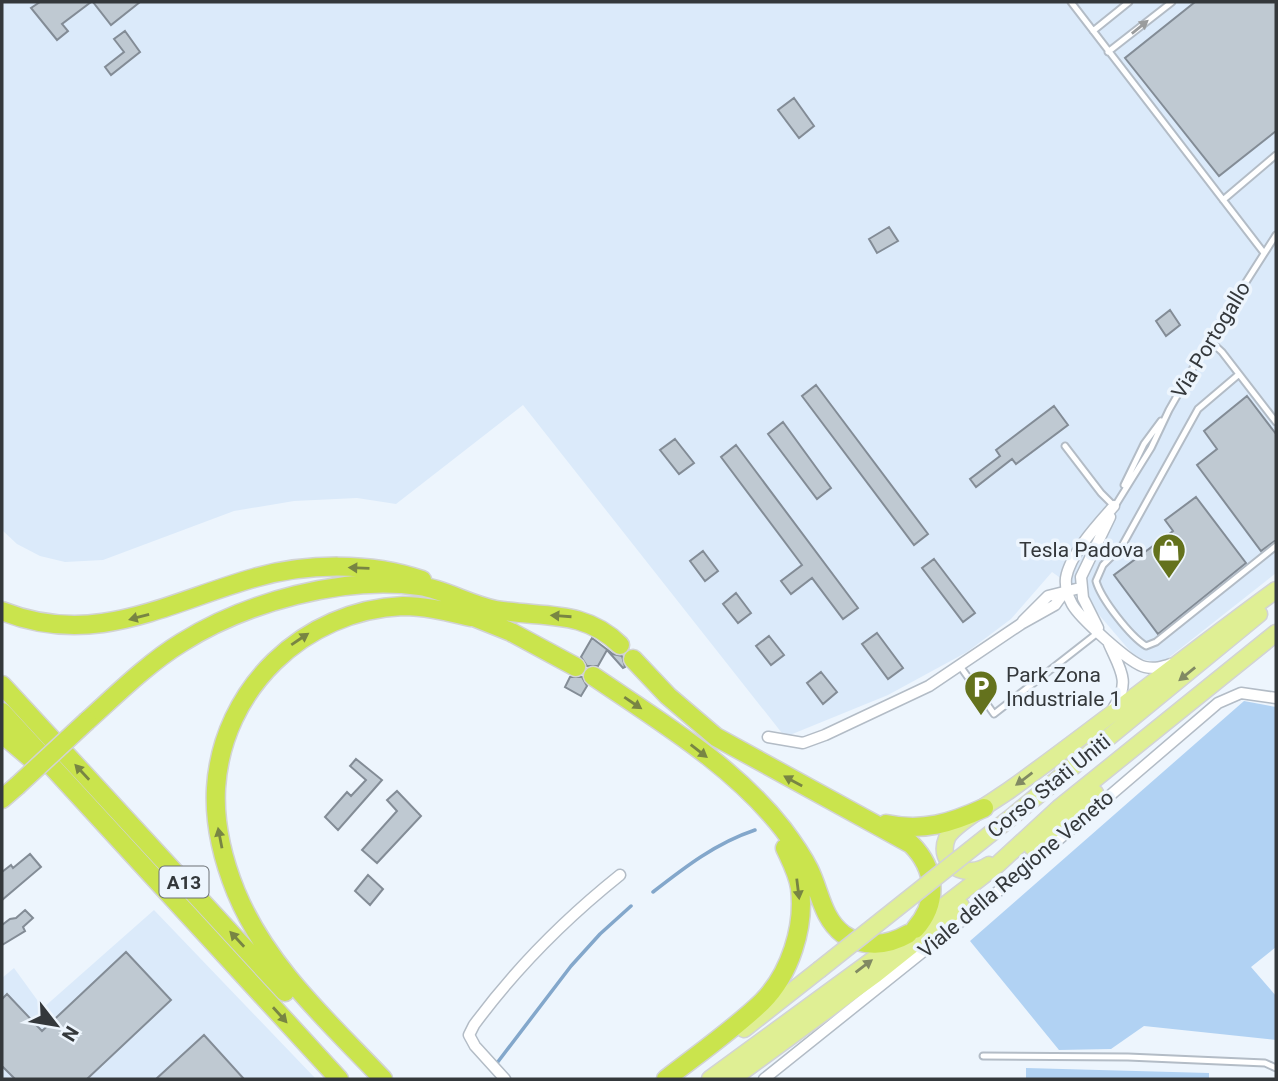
<svg xmlns="http://www.w3.org/2000/svg" width="1278" height="1081" viewBox="0 0 1278 1081" font-family="Roboto,sans-serif">
<rect width="100%" height="100%" fill="#edf5fd"/>
<!-- built -->
<path fill="#dbeafa" d="M 2,2 L 1276,2 L 1276,573 L 1162,663 L 1136,658 L 1094,609 L 1090,599 L 1052,572 L 1011,619 L 967,652 L 888,695 L 785,737 L 523,405 L 396,504 L 357,498 L 294,501 L 234,511 L 103,560 L 65,562 L 40,556 L 17,544 L 2,530 Z
M 154,910 L 316,1079 L 2,1079 L 2,978 L 14,968 L 43,1008 Z"/>
<!-- green -->
<path fill="#b1d2f3" d="M 1244,701 L 1276,707 L 1276,947 L 1251,967 L 1276,996 L 1276,1040 L 1144,1026 L 1111,1049 L 1059,1050 L 970,941 Z
M 1026,1068 L 1209,1073 L 1209,1079 L 1026,1079 Z"/>
<g fill="none" stroke-linecap="round" stroke-linejoin="round">
<!-- stream -->
<path stroke="#83a7cb" stroke-width="3.5" d="M 653,892 C 685,867 716,843 755,830
M 497,1063 L 571,966 L 600,934 L 631,906"/>
</g>
<!-- building -->
<path fill="#bfc9d2" stroke="#838c96" stroke-width="2" d="M 40,2 L 91,2 L 62,24 L 68,31 L 57,40 L 31,8 Z
M 93,2 L 140,2 L 111,25 Z
M 1195,2 L 1276,2 L 1276,131 L 1219,176 L 1125,58 Z
M 125,31 L 140,52 L 111,75 L 105,67 L 124,52 L 114,39 Z
M 794,98 L 814,126 L 799,138 L 778,110 Z
M 889,227 L 898,241 L 877,253 L 869,239 Z
M 1170,310 L 1180,325 L 1166,336 L 1156,321 Z
M 816,385 L 928,534 L 914,545 L 802,396 Z
M 1247,396 L 1276,434 L 1276,540 L 1261,551 L 1197,465 L 1217,449 L 1204,431 Z
M 1054,406 L 1068,425 L 1016,464 L 1012,459 L 976,487 L 970,479 L 1000,456 L 996,450 Z
M 783,422 L 831,488 L 817,499 L 768,434 Z
M 675,439 L 694,463 L 679,474 L 660,450 Z
M 736,445 L 858,608 L 843,619 L 812,578 L 791,594 L 781,581 L 802,565 L 721,457 Z
M 1196,497 L 1246,563 L 1158,634 L 1114,575 L 1173,531 L 1165,520 Z
M 703,551 L 718,571 L 705,581 L 690,561 Z
M 934,559 L 975,613 L 963,622 L 922,568 Z
M 736,593 L 751,613 L 738,623 L 723,604 Z
M 877,633 L 903,668 L 888,679 L 862,644 Z
M 769,636 L 784,655 L 771,665 L 756,646 Z
M 592,638 L 613,654 L 622,656 L 625,667 L 623,668 L 607,650 L 598,666 L 587,666 L 581,657 Z
M 821,672 L 837,692 L 823,704 L 807,683 Z
M 570,677 L 582,677 L 587,686 L 581,696 L 565,687 Z
M 356,759 L 382,780 L 338,830 L 325,817 L 347,792 L 351,796 L 366,780 L 350,766 Z
M 397,791 L 421,816 L 377,863 L 362,850 L 397,811 L 387,800 Z
M 30,854 L 41,867 L 2,900 L 2,872 L 11,865 L 13,868 Z
M 368,875 L 383,889 L 370,905 L 355,891 Z
M 25,910 L 33,918 L 23,927 L 25,931 L 2,945 L 2,925 L 10,919 L 16,918 Z
M 126,952 L 171,1000 L 87,1079 L 15,1079 L 2,1066 L 2,999 L 7,994 L 42,1031 Z
M 204,1035 L 244,1079 L 156,1079 Z"/>
<g fill="none" stroke-linecap="round" stroke-linejoin="round">
<!-- lane casing -->
<g stroke="#b3bcc6" stroke-width="9">
<path id="lane" d="M 1071,2 L 1264,253
M 1093,31 L 1129,2
M 1108,52 L 1172,2
M 1223,200 L 1276,155
M 1209,340 L 1222,352 L 1276,422
M 1238,375 L 1198,409 L 1122,546 L 1103,565 L 1096,581 C 1101,599 1130,636 1146,646 L 1156,642 L 1276,546
M 1065,446 L 1101,493 L 1114,506
M 1124,485 L 1144,444 L 1161,421
M 1115,506 L 1151,448 L 1169,410 L 1209,340 L 1276,235
M 960,666 L 994,714 L 1100,631
M 983,1056 L 1128,1057 L 1265,1063 L 1276,1068"/>
</g>
<!-- street casing -->
<g stroke="#b3bcc6" stroke-width="13">
<path id="street" d="M 1114,506 C 1098,524 1070,554 1066,578 C 1065,588 1067,595 1072,604 C 1079,617 1130,664 1145,667 C 1155,669 1162,667 1171,664
M 1023,621 L 1048,596 L 1080,588
M 1098,628 L 1083,598 L 1081,577 L 1110,517
M 1109,644 C 1120,669 1131,682 1114,707
M 768,737 L 803,743 L 825,735 L 929,686 L 1021,624 L 1055,605 L 1065,591
M 505,1079 L 475,1046 L 469,1035 L 474,1025 C 516,968 565,919 620,875
M 764,1079 L 995,894 L 1218,703 L 1241,693 L 1276,698"/>
</g>
<!-- primary casing -->
<g stroke="#d2d3d4" stroke-width="19">
<path id="primary" d="M 1009,819 L 1259,614
M 1032,847 L 1095,793
M 989,865 C 967,880 936,865 947,838 C 953,824 996,800 1011,789 C 1100,725 1187,655 1276,590
M 918,926 L 997,865 L 1059,808 L 1276,633
M 744,1029 L 819,970
M 710,1079 L 900,940
M 732,1079 L 876,974 L 961,906"/>
</g>
<!-- highway casing -->
<g stroke="#d2d3d4" stroke-width="21">
<path id="highway" d="M 2,611 C 95,648 166,603 254,578 C 306,563 371,562 422,580
M 461,612 L 511,632 L 576,667
M 633,659 L 668,696 L 716,737 L 911,844 C 936,869 939,902 915,929
M 593,676 C 659,721 733,765 783,829 C 792,841 802,855 809,869 C 820,891 822,918 843,934 C 863,948 887,946 908,934
M 2,685 L 285,992
M 2,712 L 339,1079
M 87,721 C 117,694 147,664 181,643 C 246,602 344,575 420,586 C 446,590 470,605 496,610 C 543,618 584,609 620,645
M 2,734 L 34,761
M 2,799 L 17,786
M 886,824 C 923,832 951,823 984,808
M 383,1079 C 328,1021 267,967 236,892 C 223,860 214,824 216,788 C 222,689 304,610 403,606 C 427,606 449,612 471,617
M 666,1079 C 698,1054 733,1030 762,1002 C 790,974 805,927 800,888 C 798,874 791,861 785,848"/>
</g>
<!-- lane -->
<use href="#lane" stroke="#fff" stroke-width="5"/>
<!-- street -->
<use href="#street" stroke="#fff" stroke-width="10"/>
<!-- primary -->
<use href="#primary" stroke="#dfef94" stroke-width="16"/>
<!-- highway -->
<use href="#highway" stroke="#cae44d" stroke-width="18"/>
<!-- primary-bridge casing -->
<g stroke="#d2d3d4" stroke-width="19" stroke-linecap="butt">
<path id="primary-bridge" d="M 819,970 L 1009,819"/>
</g>
<!-- highway-bridge casing -->
<g stroke="#d2d3d4" stroke-width="21" stroke-linecap="butt">
<path id="highway-bridge" d="M 17,786 L 87,721"/>
</g>
<!-- primary-bridge -->
<use href="#primary-bridge" stroke="#dfef94" stroke-width="16"/>
<!-- highway-bridge -->
<use href="#highway-bridge" stroke="#cae44d" stroke-width="18"/>
</g>
<!-- one-way arrows -->
<defs><path id="oneway-solid" d="M-6-.8H1V-3.2L6.5 0L1 3.2V.8H-6Z" transform="scale(1.75)"/></defs>
<use fill="#9a9c9d" href="#oneway-solid" transform="translate(1140 27) rotate(-39)"/>
<g fill="#788543">
<use href="#oneway-solid" transform="translate(359 568) rotate(-178)"/>
<use href="#oneway-solid" transform="translate(561 616) rotate(-176)"/>
<use href="#oneway-solid" transform="translate(139 617) rotate(165)"/>
<use href="#oneway-solid" transform="translate(300 639) rotate(-34)"/>
<use href="#oneway-solid" transform="translate(633 703) rotate(34)"/>
<use href="#oneway-solid" transform="translate(699 751) rotate(38)"/>
<use href="#oneway-solid" transform="translate(82 772) rotate(-133)"/>
<use href="#oneway-solid" transform="translate(793 781) rotate(-151)"/>
<use href="#oneway-solid" transform="translate(220 838) rotate(-101)"/>
<use href="#oneway-solid" transform="translate(798 889) rotate(83)"/>
<use href="#oneway-solid" transform="translate(237 939) rotate(-133)"/>
<use href="#oneway-solid" transform="translate(280 1015) rotate(48)"/>
</g>
<g fill="#818a63">
<use href="#oneway-solid" transform="translate(1187 674) rotate(141)"/>
<use href="#oneway-solid" transform="translate(1024 779) rotate(143)"/>
<use href="#oneway-solid" transform="translate(864 966) rotate(-37)"/>
</g>
<!-- icons -->
<defs>
<g id="shop-pin" transform="scale(1.75)"><path d="M0 17L-7.5 6A9.5 9.5 0 1 1 7.5 6Z" fill="#64721d" stroke="#edf5fd"/><path d="M-5-2.5h2.3a2.7 3.5 0 0 1 5.4 0H5L5.5 6h-11ZM-1.5-2.5h3a1.5 2.3 0 0 0-3 0Z" fill="#fff"/></g>
<g id="parking-pin" transform="scale(1.75)"><path d="M0 17L-7.5 6A9.5 9.5 0 1 1 7.5 6Z" fill="#64721d" stroke="#edf5fd"/><path d="M-3.5-5.5H1a3.5 3.5 0 0 1 0 7H-1V5.5H-3.5ZM-1-3.4V-.6H.8a1.4 1.4 0 0 0 0-2.8Z" fill="#fff"/></g>
</defs>
<g fill-rule="evenodd">
<use href="#shop-pin" x="1169" y="550"/>
<use href="#parking-pin" x="981" y="687"/>
</g>
<g text-anchor="middle" stroke-width="7" stroke-linejoin="round" paint-order="stroke">
<!-- shield labels -->
<rect fill="#edf5fd" stroke="#6c7175" stroke-width="2" x="159.5" y="866.5" width="49" height="31" rx="5"/>
<g font-size="19" font-weight="bold" fill="#34383b">
<text x="184" y="889">A13</text>
</g>
<!-- street labels -->
<g font-size="21" fill="#34383b" stroke="#edf5fd">
<text transform="translate(1211 340) rotate(-59)" y="7">Via Portogallo</text>
<text transform="translate(1049 786) rotate(-39)" y="7">Corso Stati Uniti</text>
<text transform="translate(1016 874) rotate(-40)" y="7">Viale della Regione Veneto</text>
</g>
<!-- poi labels -->
<g font-size="21" fill="#34383b" stroke="#edf5fd" text-anchor="end">
<text x="1144" y="557">Tesla Padova</text>
<text x="1006" y="682" text-anchor="start">Park Zona<tspan x="1006" dy="24">Industriale 1</tspan></text>
</g>
</g>
<!-- border -->
<rect width="1278" height="1081" fill="none" stroke="#34383b" stroke-width="7"/>
<!-- north arrow -->
<g transform="translate(56 1025) rotate(121)" stroke="#edf5fd" stroke-width="5" paint-order="stroke">
<path d="M0-5L12 26L0 18L-12 26Z" fill="#34383b"/>
<text y="-10" font-size="19" font-weight="bold" text-anchor="middle" fill="#34383b">N</text>
</g>
</svg>
